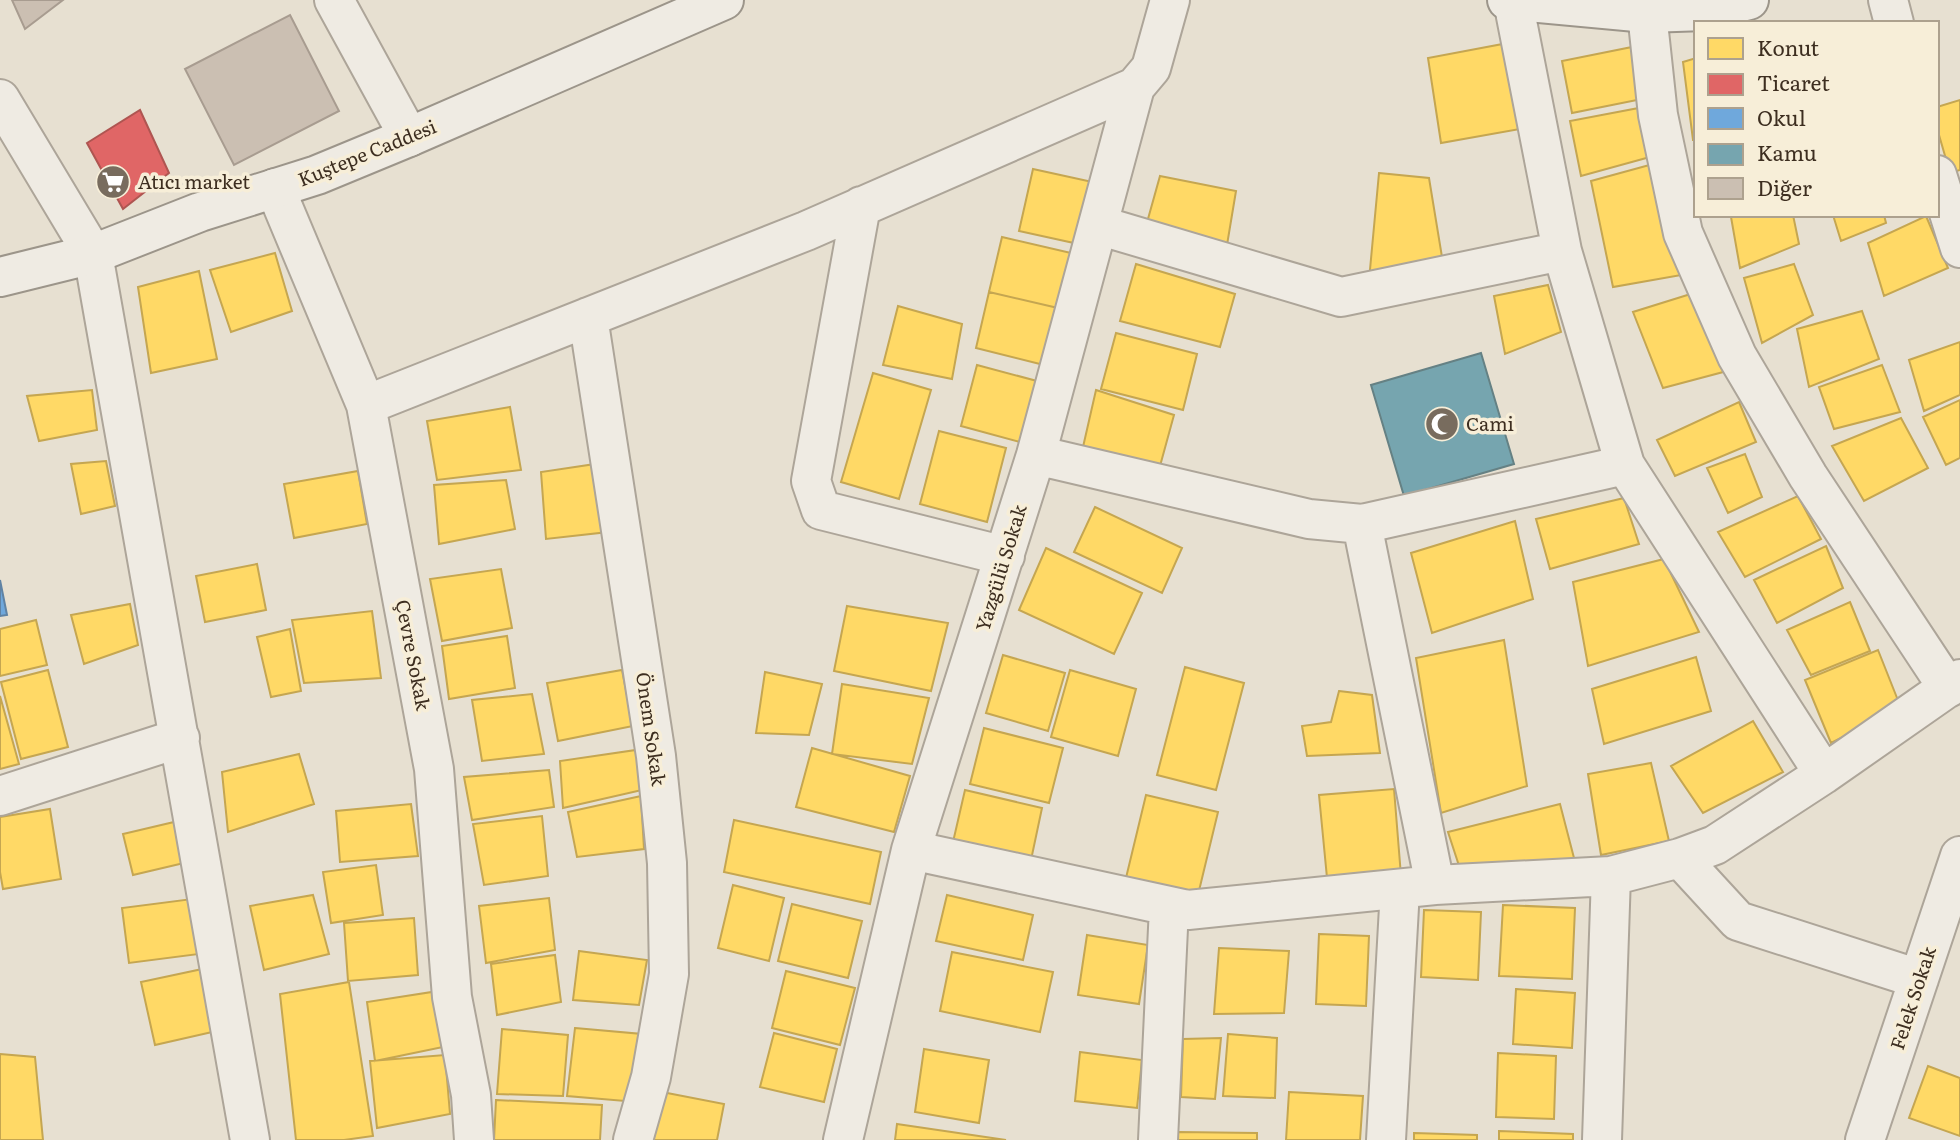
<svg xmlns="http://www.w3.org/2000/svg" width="1960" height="1140" viewBox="0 0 1960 1140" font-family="Literata,serif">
<rect width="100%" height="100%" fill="#e7e0d1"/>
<!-- homes -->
<path fill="#ffd966" stroke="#c5a651" stroke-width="2" d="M 1508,43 L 1520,129 L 1441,143 L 1428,58 Z
M 1637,46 L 1647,98 L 1572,113 L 1562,61 Z
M 1696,58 L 1696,140 L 1693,140 L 1683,62 Z
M 1960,100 L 1960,170 L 1950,173 L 1937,128 L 1937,107 Z
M 1644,107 L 1650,157 L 1581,176 L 1570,121 Z
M 1664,161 L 1687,274 L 1613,287 L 1591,181 Z
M 1033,169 L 1097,183 L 1083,245 L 1019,231 Z
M 1379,173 L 1429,178 L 1442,257 L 1368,291 Z
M 1160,176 L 1236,191 L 1227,245 L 1146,226 Z
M 1735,215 L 1793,215 L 1799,244 L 1740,268 L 1731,217 Z
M 1833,215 L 1884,215 L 1886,223 L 1841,241 Z
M 1926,216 L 1948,268 L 1884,296 L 1868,243 Z
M 1002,237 L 1071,253 L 1058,308 L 989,292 Z
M 275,253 L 292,311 L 231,332 L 210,270 Z
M 1136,264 L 1235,294 L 1220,347 L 1120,321 Z
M 1794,264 L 1813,315 L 1762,343 L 1744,278 Z
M 199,271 L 217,359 L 151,373 L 138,287 Z
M 1548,285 L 1561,332 L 1505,354 L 1494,296 Z
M 989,292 L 1058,308 L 1044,365 L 976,348 Z
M 1697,292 L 1727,371 L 1663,388 L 1633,312 Z
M 898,306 L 962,324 L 952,379 L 883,365 Z
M 1862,311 L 1879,359 L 1809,387 L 1797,329 Z
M 1116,333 L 1197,354 L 1183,410 L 1101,389 Z
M 1960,342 L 1960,395 L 1924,411 L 1909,360 Z
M 977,365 L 1037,381 L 1020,442 L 961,426 Z
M 1882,365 L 1900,412 L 1834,429 L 1819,387 Z
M 873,373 L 931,390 L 899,499 L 841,482 Z
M 92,390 L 97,430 L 39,441 L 27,396 Z
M 1096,390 L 1174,415 L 1160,466 L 1083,447 Z
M 1960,400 L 1960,458 L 1946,465 L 1923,417 Z
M 1739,402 L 1756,442 L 1675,476 L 1657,440 Z
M 510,407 L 521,470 L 437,480 L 427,421 Z
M 1901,418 L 1928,468 L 1864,501 L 1832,446 Z
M 939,431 L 1006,448 L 987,522 L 920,504 Z
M 1745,454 L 1762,497 L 1728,513 L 1707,468 Z
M 106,461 L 115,506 L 81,514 L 71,464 Z
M 602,463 L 608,532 L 546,539 L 541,472 Z
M 358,471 L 367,524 L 294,538 L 284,484 Z
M 506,480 L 515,529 L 439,544 L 434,485 Z
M 1798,496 L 1821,539 L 1745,577 L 1718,532 Z
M 1624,498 L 1639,544 L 1550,569 L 1536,519 Z
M 1095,507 L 1182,548 L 1162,593 L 1074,552 Z
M 1515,521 L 1533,599 L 1432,633 L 1411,553 Z
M 1826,546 L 1843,588 L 1777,623 L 1754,580 Z
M 1046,548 L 1142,593 L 1114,654 L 1019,610 Z
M 1664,559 L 1699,632 L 1588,666 L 1573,582 Z
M 257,564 L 266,610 L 205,622 L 196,576 Z
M 501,569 L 512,628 L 442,641 L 430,579 Z
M 1850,602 L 1870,651 L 1811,675 L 1787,630 Z
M 130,604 L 138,645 L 84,664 L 71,615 Z
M 847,606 L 948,623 L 931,691 L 834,671 Z
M 372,611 L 381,678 L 304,683 L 292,620 Z
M 36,620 L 47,665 L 0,676 L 0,629 Z
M 290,629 L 301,691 L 271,697 L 257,637 Z
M 507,636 L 515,688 L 449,699 L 442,646 Z
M 1504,640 L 1527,786 L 1441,813 L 1416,658 Z
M 1878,650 L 1901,708 L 1831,743 L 1805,680 Z
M 1003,655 L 1065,673 L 1048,731 L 986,713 Z
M 1696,657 L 1711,711 L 1604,744 L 1592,689 Z
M 1185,667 L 1244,683 L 1216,790 L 1157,775 Z
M 48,670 L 68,747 L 21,759 L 1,682 Z
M 622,670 L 633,726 L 558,741 L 547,683 Z
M 1070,670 L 1136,689 L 1118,756 L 1051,737 Z
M 765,672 L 822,684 L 809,735 L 756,733 Z
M 842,684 L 929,698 L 912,764 L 832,754 Z
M 1339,691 L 1372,695 L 1380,753 L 1307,756 L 1302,726 L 1331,722 Z
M 532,694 L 544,754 L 482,761 L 472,700 Z
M 0,696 L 19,764 L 0,769 Z
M 1753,721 L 1783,772 L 1703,813 L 1671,766 Z
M 984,728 L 1063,748 L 1049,803 L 970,784 Z
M 812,748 L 910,776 L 894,832 L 796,807 Z
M 636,750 L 642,790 L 563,808 L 560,761 Z
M 299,754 L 314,804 L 228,832 L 222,772 Z
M 1651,763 L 1669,841 L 1601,855 L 1588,774 Z
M 549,770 L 554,807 L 472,820 L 464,777 Z
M 1394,789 L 1401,876 L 1328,888 L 1319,795 Z
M 965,790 L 1042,808 L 1031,860 L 953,842 Z
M 1146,795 L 1218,812 L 1197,899 L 1125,882 Z
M 641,796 L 644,849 L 577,857 L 568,812 Z
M 411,804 L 418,856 L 340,862 L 336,811 Z
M 1560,804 L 1574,858 L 1464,881 L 1448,832 Z
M 50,809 L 61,879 L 3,889 L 0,872 L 0,817 Z
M 542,816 L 548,876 L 484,885 L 473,824 Z
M 734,820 L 881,852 L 870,904 L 724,872 Z
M 174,822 L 184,863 L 133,875 L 123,834 Z
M 376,865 L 383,915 L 331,923 L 323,872 Z
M 733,885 L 784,898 L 769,961 L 718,948 Z
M 313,895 L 329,954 L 264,970 L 250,906 Z
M 947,895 L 1033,915 L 1023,960 L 936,941 Z
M 549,898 L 555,950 L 486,963 L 479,906 Z
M 192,899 L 199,954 L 129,963 L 122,908 Z
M 792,904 L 862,921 L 848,978 L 778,961 Z
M 1503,905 L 1575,908 L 1572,979 L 1499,976 Z
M 1424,910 L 1481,912 L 1478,980 L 1421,977 Z
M 414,918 L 418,975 L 348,981 L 344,923 Z
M 1319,934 L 1369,936 L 1366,1006 L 1316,1004 Z
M 1087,935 L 1148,945 L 1139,1004 L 1078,995 Z
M 1219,948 L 1289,951 L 1284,1013 L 1214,1014 Z
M 579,951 L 647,960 L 639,1005 L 573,1000 Z
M 952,952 L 1053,972 L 1040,1032 L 940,1011 Z
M 555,955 L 561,1002 L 497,1015 L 491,964 Z
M 207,968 L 221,1030 L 155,1045 L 141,982 Z
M 786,971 L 855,988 L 840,1045 L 772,1028 Z
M 349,982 L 373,1136 L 344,1140 L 296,1140 L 280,994 Z
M 1516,989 L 1575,993 L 1572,1048 L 1513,1044 Z
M 432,992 L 443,1047 L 375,1061 L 367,1002 Z
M 575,1028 L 642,1034 L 625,1101 L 567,1096 Z
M 502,1029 L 568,1035 L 563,1096 L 497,1094 Z
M 774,1033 L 837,1049 L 824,1102 L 760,1087 Z
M 1228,1034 L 1277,1038 L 1275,1098 L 1223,1096 Z
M 1221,1038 L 1215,1099 L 1181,1097 L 1183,1039 Z
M 924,1049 L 989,1060 L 979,1123 L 915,1112 Z
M 1080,1052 L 1142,1060 L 1137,1108 L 1075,1101 Z
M 1498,1053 L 1556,1056 L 1554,1119 L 1496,1117 Z
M 0,1054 L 35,1057 L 43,1140 L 0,1140 Z
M 445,1055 L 450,1114 L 377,1128 L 370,1061 Z
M 1928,1066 L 1960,1078 L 1960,1136 L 1909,1118 Z
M 662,1092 L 724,1104 L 717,1140 L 653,1140 Z
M 1289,1092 L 1363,1096 L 1360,1140 L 1286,1140 Z
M 496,1100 L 602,1105 L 600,1140 L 494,1140 Z
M 897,1124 L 1006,1140 L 895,1140 Z
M 1499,1131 L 1573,1134 L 1573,1140 L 1499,1140 Z
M 1178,1132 L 1257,1133 L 1257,1140 L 1177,1140 Z
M 1414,1133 L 1477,1135 L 1477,1140 L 1414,1140 Z"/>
<!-- shops -->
<path fill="#e06666" stroke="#af5551" stroke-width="2" d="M 140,110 L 169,173 L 123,209 L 87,143 Z"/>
<!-- schools -->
<path fill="#6fa8dc" stroke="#6083a4" stroke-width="2" d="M 0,580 L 7,615 L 0,616 Z"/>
<!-- public -->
<path fill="#76a5af" stroke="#658184" stroke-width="2" d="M 1481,353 L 1514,464 L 1404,496 L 1371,385 Z"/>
<!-- building -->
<path fill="#cbbfb2" stroke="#a89c90" stroke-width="2" d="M 12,0 L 63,0 L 25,29 Z
M 290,15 L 339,111 L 234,165 L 185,69 Z"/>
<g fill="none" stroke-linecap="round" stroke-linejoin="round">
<!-- street casing -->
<g stroke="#ada599" stroke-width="42">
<path id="street" d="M 334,0 L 409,137
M 1888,0 L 1894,23
M 1513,1 L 1562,251 L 1625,465 L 1824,774
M 1647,13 L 1658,115 L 1683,233 L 1737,356 L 1808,476 L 1948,688
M 0,99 L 93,254 L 250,1140
M 1937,175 L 1960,248
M 275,188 L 366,405 L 434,769 L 452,997 L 471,1095 L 474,1140
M 861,206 L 811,481 L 821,510 L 1005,556
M 1098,225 L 1341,297 L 1562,251
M 588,317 L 656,756 L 667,863 L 669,974 L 651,1077 L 633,1140
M 366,405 L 806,231 L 1135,87
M 1036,455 L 1309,519 L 1362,524 L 1625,465
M 1362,524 L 1435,885
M 0,796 L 180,738
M 911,850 L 1188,910 L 1435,885 L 1611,876 L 1680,858 L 1715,845 L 1824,774 L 1960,679
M 1680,858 L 1738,921 L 1919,979
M 843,1140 L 911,850 L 1036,455 L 1135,87 L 1151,68 L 1170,0
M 1158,1140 L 1169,907
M 1386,1140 L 1400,889
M 1602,1140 L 1611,876
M 1865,1140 L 1960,856"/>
</g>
<!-- secondary casing -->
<g stroke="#9c958a" stroke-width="42">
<path id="secondary" d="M 1507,0 L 1647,13 L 1705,11 L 1749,0
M 0,277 L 93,254 L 200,212 L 317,175 L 409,137 L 724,0"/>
</g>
<!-- street -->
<use href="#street" stroke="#efebe3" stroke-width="38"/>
<!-- secondary -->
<use href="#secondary" stroke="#efebe3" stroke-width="38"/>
</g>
<!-- icons -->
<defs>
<g id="supermarket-disc" transform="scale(1.75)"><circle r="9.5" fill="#786c5e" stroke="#f7eed8"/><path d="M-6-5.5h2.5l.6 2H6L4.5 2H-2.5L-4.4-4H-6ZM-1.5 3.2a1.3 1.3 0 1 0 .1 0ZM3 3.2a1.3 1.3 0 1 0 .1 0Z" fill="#fff"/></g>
<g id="mosque-disc" transform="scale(1.75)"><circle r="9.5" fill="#786c5e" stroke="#f7eed8"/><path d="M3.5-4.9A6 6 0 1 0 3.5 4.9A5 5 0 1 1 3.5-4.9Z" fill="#fff"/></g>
</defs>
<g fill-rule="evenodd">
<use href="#supermarket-disc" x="113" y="182"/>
<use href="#mosque-disc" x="1442" y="424"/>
</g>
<g text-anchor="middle" stroke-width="7" stroke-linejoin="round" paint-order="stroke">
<!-- street labels -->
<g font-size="19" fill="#3d2e20" stroke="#f7eed8">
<text transform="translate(367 153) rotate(-22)" y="7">Kuştepe Caddesi</text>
<text transform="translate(1001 568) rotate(-73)" y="7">Yazgülü Sokak</text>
<text transform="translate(413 655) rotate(79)" y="7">Çevre Sokak</text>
<text transform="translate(651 729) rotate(82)" y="7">Önem Sokak</text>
<text transform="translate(1913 998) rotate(-72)" y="7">Felek Sokak</text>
</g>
<!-- poi labels -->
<g font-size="19" fill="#3d2e20" stroke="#f7eed8" text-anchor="start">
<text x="138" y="189">Atıcı market</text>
<text x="1466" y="431">Cami</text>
</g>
</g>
<!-- legend -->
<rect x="1694" y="21" width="245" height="196" fill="#f7eed8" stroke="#ada18e" stroke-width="2"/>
<rect x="1708" y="38" width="35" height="21" fill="#ffd966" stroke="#ada18e" stroke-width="2"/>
<text x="1757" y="56" font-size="21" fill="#3d2e20">Konut</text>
<rect x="1708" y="74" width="35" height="21" fill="#e06666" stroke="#ada18e" stroke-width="2"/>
<text x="1757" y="91" font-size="21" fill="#3d2e20">Ticaret</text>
<rect x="1708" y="108" width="35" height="21" fill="#6fa8dc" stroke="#ada18e" stroke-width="2"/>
<text x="1757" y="126" font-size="21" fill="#3d2e20">Okul</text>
<rect x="1708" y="144" width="35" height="21" fill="#76a5af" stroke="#ada18e" stroke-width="2"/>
<text x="1757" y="161" font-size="21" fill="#3d2e20">Kamu</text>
<rect x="1708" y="178" width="35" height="21" fill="#cbbfb2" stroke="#ada18e" stroke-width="2"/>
<text x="1757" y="196" font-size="21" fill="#3d2e20">Diğer</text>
</svg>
